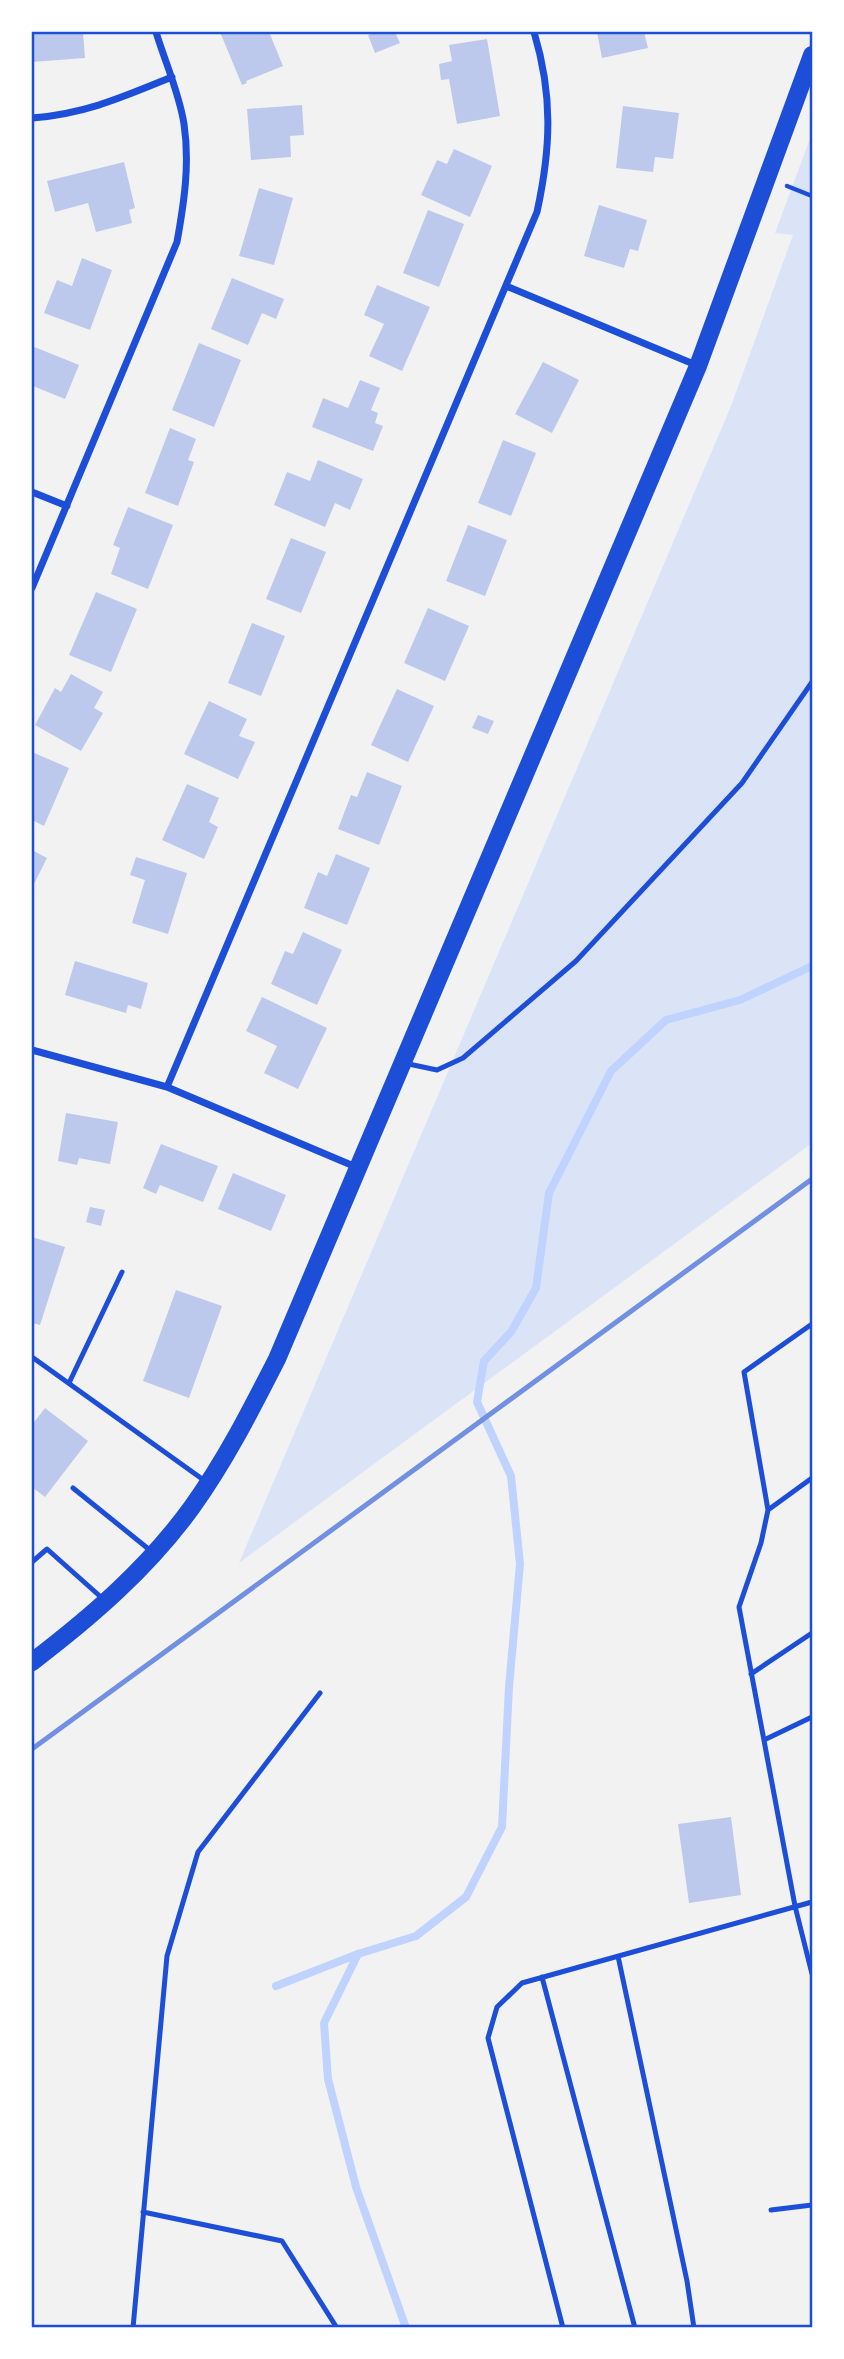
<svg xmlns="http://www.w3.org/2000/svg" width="844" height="2359" viewBox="0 0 844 2359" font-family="Cabin,sans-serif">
<rect width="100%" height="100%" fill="#f2f2f2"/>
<!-- green -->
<path fill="#dbe4f7" d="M 812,133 L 812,1143 L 239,1563 L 731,406 L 793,235 L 775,233 Z"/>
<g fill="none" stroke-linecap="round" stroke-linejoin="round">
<!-- stream -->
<path stroke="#bfd3fe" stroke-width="8" d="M 358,1954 L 324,2023 L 328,2079 L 356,2187 L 406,2328
M 276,1986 L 358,1954 L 416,1936 L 466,1897 L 502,1827 L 509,1687 L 520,1564 L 511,1476 L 477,1402 L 484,1361 L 511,1332 L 536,1288 L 549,1193 L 611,1071 L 666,1020 L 740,1000 L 812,966"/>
</g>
<!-- building -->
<path fill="#bdc9ec" d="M 32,32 L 83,32 L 85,58 L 32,62 Z
M 220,32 L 269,32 L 283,66 L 246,81 L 247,83 L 242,85 Z
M 377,32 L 395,32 L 400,43 L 375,53 L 368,35 Z
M 597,32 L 644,32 L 648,48 L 602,58 Z
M 487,39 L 500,116 L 457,124 L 449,79 L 441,80 L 439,64 L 452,61 L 449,45 Z
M 302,105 L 304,135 L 290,136 L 291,157 L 251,160 L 247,109 Z
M 623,106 L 679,113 L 673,159 L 655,157 L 653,172 L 616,168 Z
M 454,149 L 492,166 L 470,217 L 421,195 L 437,160 L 447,164 Z
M 124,162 L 135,208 L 129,210 L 132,223 L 96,232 L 88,203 L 55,212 L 47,181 Z
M 259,188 L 293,198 L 274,265 L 239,256 Z
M 599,205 L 647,220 L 638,251 L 630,249 L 624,268 L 584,256 Z
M 428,210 L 464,224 L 439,287 L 403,273 Z
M 82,258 L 112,270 L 90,330 L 44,313 L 57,280 L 72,286 Z
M 232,278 L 284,299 L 276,319 L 262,313 L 248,345 L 211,329 Z
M 377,285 L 430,307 L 402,371 L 369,356 L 384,324 L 364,315 Z
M 199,343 L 241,360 L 214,427 L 172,410 Z
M 32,346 L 79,365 L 65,399 L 33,386 L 32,390 Z
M 543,362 L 579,380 L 552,433 L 515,414 Z
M 360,380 L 380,388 L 371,410 L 378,413 L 375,423 L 383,426 L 373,451 L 312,427 L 323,398 L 348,408 Z
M 170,428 L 196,439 L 188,460 L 194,462 L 178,506 L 145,493 Z
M 503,440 L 536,453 L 511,516 L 478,503 Z
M 318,460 L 363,479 L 350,510 L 335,503 L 325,527 L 274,505 L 287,472 L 310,481 Z
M 128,507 L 173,525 L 148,589 L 111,574 L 120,548 L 113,545 Z
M 468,525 L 507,540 L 485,596 L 446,581 Z
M 291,538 L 326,552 L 301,613 L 266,599 Z
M 96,592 L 137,609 L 111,672 L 69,655 Z
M 428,608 L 469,626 L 445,681 L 404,663 Z
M 252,623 L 285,636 L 261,696 L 228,683 Z
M 71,674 L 103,692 L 94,708 L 103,713 L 81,751 L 35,725 L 55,688 L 61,692 Z
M 397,689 L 434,706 L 408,762 L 371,745 Z
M 209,701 L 247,719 L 239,736 L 255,742 L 238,779 L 184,754 Z
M 478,715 L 494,721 L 488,734 L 472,728 Z
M 32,752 L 69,768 L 44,826 L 32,820 Z
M 367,772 L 402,786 L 379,845 L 338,829 L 351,795 L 357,797 Z
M 187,784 L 219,798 L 209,822 L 218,827 L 204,859 L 162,840 Z
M 32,850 L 47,858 L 32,888 Z
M 336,854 L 370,868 L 347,925 L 304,908 L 318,872 L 327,876 Z
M 136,857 L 187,873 L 168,934 L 132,923 L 145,880 L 130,875 Z
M 303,932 L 342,950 L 317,1005 L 271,984 L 285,951 L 293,954 Z
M 75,961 L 148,983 L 141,1009 L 128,1005 L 126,1013 L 65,995 Z
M 262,997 L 327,1028 L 298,1089 L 264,1073 L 277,1046 L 246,1031 Z
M 66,1113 L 118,1122 L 110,1164 L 79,1158 L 77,1165 L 58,1161 Z
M 161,1144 L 218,1166 L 203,1202 L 160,1185 L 156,1194 L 143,1188 Z
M 233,1173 L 286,1195 L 271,1231 L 218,1209 Z
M 90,1207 L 105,1210 L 101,1226 L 86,1222 Z
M 32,1237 L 65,1247 L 40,1325 L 32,1323 Z
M 176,1290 L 222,1306 L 189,1398 L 143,1381 Z
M 45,1408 L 88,1441 L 45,1497 L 32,1487 L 32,1425 Z
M 731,1817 L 741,1895 L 689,1903 L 678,1824 Z"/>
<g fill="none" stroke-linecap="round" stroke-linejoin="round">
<!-- path -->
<path stroke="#1d4ed8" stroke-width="4.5" d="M 787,186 L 812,196"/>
<!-- service -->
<path stroke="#1d4ed8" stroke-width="5" d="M 404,1063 L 437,1070 L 463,1058 L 576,961 L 742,783 L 812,682
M 812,1324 L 744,1372 L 768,1510 L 761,1543 L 739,1607 L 795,1906 L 812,1974
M 32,1357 L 205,1481
M 69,1383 L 122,1272
M 73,1488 L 151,1551
M 768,1510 L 812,1478
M 32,1562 L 47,1549 L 102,1598
M 751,1674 L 812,1633
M 764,1740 L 812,1717
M 618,1956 L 687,2281 L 694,2328
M 542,1977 L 635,2328
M 771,2210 L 812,2205
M 143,2212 L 282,2241 L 337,2328
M 133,2328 L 167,1956 L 198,1852 L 320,1693
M 563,2328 L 488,2038 L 497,2007 L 522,1983 L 812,1902"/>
<!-- minor -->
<path stroke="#1d4ed8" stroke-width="7" d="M 32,118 C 85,114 123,97 172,77
M 506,286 L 696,365
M 32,492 L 67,506
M 32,588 L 177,242 C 184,203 190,164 184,124 C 179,92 165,62 156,32
M 32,1050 L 167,1087 L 356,1167
M 167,1087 L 537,212 C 551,148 553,95 534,32"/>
<!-- primary -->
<path stroke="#1d4ed8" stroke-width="18" d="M 32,1662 C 91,1617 148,1568 192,1507 C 225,1461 251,1410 277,1359 L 698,366 L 812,55"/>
<!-- rail -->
<path stroke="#7290e2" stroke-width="5" d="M 32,1749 L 812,1179"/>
</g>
<!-- border -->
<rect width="844" height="2359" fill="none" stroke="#ffffff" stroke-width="66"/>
<rect x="33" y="33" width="778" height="2293" fill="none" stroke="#1d4ed8" stroke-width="2.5"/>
</svg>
